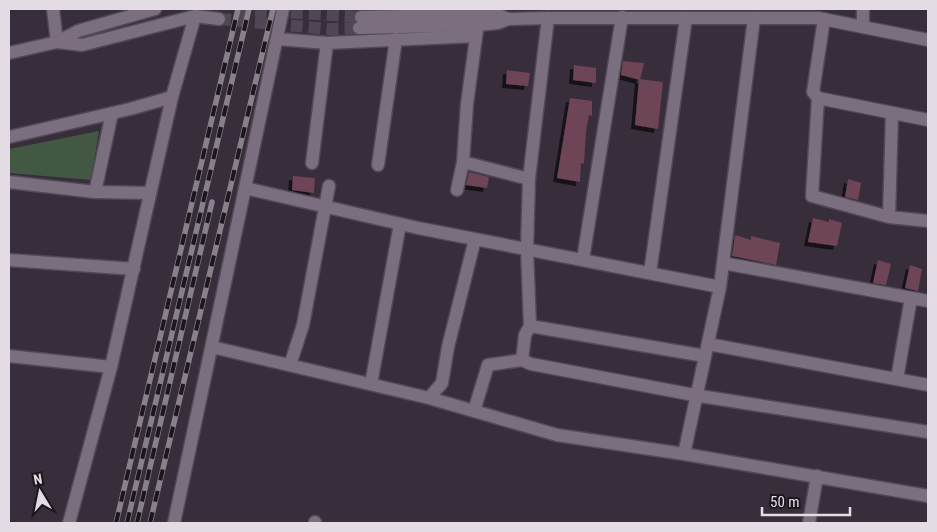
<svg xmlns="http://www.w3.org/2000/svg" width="937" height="532" viewBox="0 0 937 532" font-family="'Roboto Condensed',sans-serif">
<defs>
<filter id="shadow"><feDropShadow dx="-4" dy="4" stdDeviation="0" flood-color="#0009"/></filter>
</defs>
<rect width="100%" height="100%" fill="#372d3b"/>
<!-- green -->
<path fill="#435843" d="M 99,131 L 91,180 L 9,173 L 9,149 Z"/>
<!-- building -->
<path fill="#6d4456" filter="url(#shadow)" d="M 623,61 L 644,63 L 640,80 L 621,75 Z
M 574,65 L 596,68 L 596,83 L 573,80 Z
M 507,70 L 530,73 L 528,86 L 506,84 Z
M 639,79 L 663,82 L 658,129 L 635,125 Z
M 570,98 L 592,101 L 592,116 L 589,115 L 586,131 L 584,164 L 581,163 L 580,182 L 557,178 Z
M 469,172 L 489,177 L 487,188 L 466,185 Z
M 293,176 L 315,178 L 314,193 L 292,190 Z
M 848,179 L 861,183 L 858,200 L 845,197 Z
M 813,218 L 829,222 L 829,219 L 842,223 L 837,246 L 808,242 Z
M 735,235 L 751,240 L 751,236 L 780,243 L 776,265 L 732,256 Z
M 878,260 L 891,264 L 886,285 L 873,283 Z
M 910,265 L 922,269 L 918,291 L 905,288 Z"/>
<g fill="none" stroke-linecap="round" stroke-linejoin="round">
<!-- tertiary-tunnel -->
<path stroke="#514754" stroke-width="12" stroke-dasharray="12 6" stroke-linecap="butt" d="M 237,9 L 361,17
M 219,19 L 329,29 L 359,28"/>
<!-- minor casing -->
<g stroke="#514955" stroke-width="15">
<path id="minor" d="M 53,9 L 57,42
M 863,9 L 863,27
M 824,19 L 813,92 L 818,98 L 928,120
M 277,39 L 327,43 L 476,36
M 818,98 L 812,196 L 889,217 L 928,221
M 9,137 L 130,109 L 172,97
M 463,162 L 529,179 L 527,249 L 530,326 L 525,335 L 522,360
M 312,163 L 327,43
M 378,165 L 396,39
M 529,179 L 548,18
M 9,182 L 95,192 L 150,193
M 245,188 L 418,228 L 720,287
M 457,190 L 463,162 L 467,104 L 477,30
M 95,192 L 112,113
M 889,217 L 892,113
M 583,259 L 622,17
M 9,260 L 134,269
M 723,263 L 928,301
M 650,273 L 686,18
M 530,326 L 705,356
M 708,344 L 928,385
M 212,347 L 429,398 L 557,435 L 684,454 L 720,287 L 754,18
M 9,356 L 111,367
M 290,365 L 303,325 L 329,186
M 897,379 L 911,298
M 371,384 L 400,224
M 429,398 L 442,383 L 448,347 L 475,239
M 474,411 L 488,365 L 522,360 L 531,364 L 694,395 L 928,432
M 684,454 L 928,496
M 315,523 L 315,522
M 809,523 L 817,476"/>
</g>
<!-- tertiary casing -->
<g stroke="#514955" stroke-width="15">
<path id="tertiary" d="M 361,17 L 496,14 L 508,19
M 359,28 L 478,25 L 498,23 L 508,19 L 548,18 L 818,18 L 928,40
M 57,42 L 82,45 L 195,16 L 219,19
M 9,53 L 57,42 L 78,31 L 155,9
M 69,523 L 111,367 L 172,97 L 195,16
M 174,523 L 283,9"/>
</g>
<!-- minor -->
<use href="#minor" stroke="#7a6e7f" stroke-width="12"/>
<!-- tertiary -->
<use href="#tertiary" stroke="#7a6e7f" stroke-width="12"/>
<!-- rail casing -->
<g stroke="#88808b" stroke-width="5.5">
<path id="rail" d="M 116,523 L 238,9
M 127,523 L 249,9
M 137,523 L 212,202
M 150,523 L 273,9"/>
</g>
<!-- rail -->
<use href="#rail" stroke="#1c171d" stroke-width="4" stroke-dasharray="11" stroke-linecap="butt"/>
</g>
<!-- border -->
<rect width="937" height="532" fill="none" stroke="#e3dce5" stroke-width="20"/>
<!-- north arrow -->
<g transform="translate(40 492) rotate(350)" stroke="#1c171d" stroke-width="4" paint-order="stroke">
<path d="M0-4L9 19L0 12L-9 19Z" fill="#e3dce5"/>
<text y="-8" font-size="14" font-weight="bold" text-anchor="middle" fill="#e3dce5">N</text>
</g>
<!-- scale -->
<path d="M762 507v8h88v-8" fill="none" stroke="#e3dce5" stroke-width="2.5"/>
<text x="770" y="507" font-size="15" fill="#e3dce5" stroke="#1c171d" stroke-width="4" paint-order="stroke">50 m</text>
</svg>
